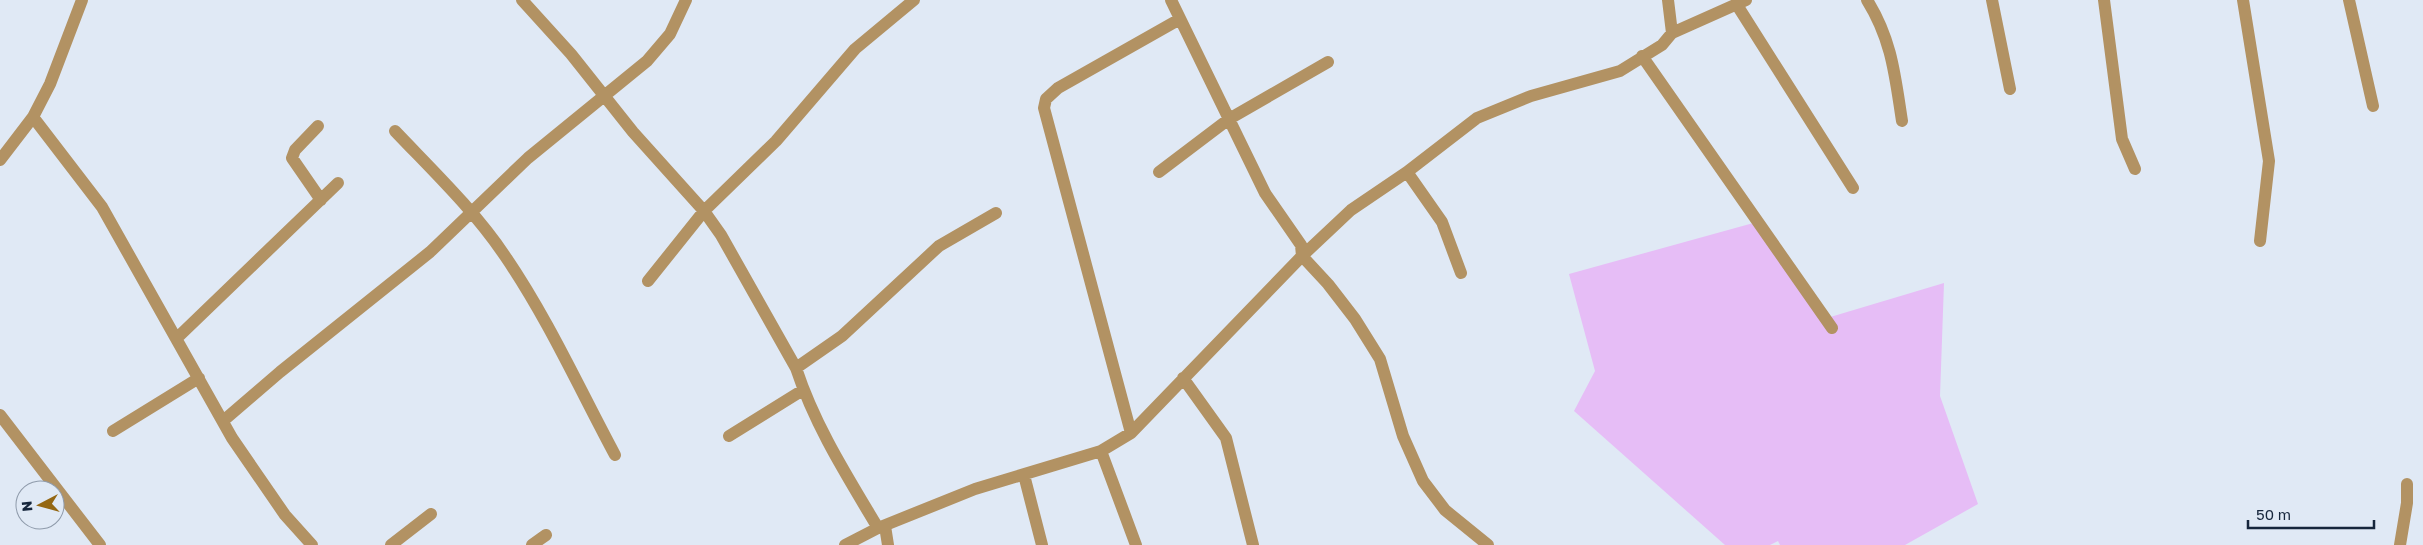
<svg xmlns="http://www.w3.org/2000/svg" width="2423" height="545" viewBox="0 0 2423 545" font-family="'Golos Text',sans-serif">
<rect width="100%" height="100%" fill="#e0e9f5"/>
<!-- green -->
<path fill="#e6bdf6" d="M 1757,222 L 1827,318 L 1944,283 L 1940,396 L 1978,504 L 1905,545 L 1780,545 L 1778,541 L 1770,545 L 1725,545 L 1574,411 L 1595,371 L 1569,274 Z"/>
<g fill="none" stroke-linecap="round" stroke-linejoin="round">
<!-- minor -->
<path stroke="#b29263" stroke-width="12" d="M 522,0 L 571,54 L 633,132 L 704,211 L 721,235 L 796,368 C 815,426 847,476 878,528
M 1171,0 L 1265,193 L 1301,245 L 1302,256 L 1328,284 L 1355,319 L 1380,359 L 1403,436 L 1423,481 L 1445,510 L 1488,545
M 1668,0 L 1672,33 L 1746,0
M 1867,0 C 1892,40 1895,76 1902,121
M 1992,0 L 2010,89
M 2104,0 L 2122,139 L 2135,169
M 2243,0 L 2269,161 L 2260,241
M 2349,0 L 2373,106
M 1737,5 L 1853,188
M 1642,56 L 1832,328
M 33,117 L 102,207 L 232,438 L 285,515 L 312,545
M 318,126 L 295,150 L 292,158 L 321,200
M 395,131 C 433,171 474,210 505,256 C 548,319 579,388 615,455
M 0,160 L 33,117 L 50,84 L 82,0
M 1159,172 L 1229,119 L 1328,62
M 1407,172 L 1442,222 L 1461,273
M 648,281 L 704,211 L 776,141 L 855,49 L 914,0
M 177,338 L 338,183
M 796,368 L 842,336 L 939,246 L 996,213
M 1183,378 L 1226,438 L 1253,545
M 0,415 L 100,545
M 223,421 L 280,372 L 430,252 L 528,158 L 647,61 L 670,34 L 686,0
M 113,431 L 199,378
M 1131,433 L 1044,108 L 1046,99 L 1058,88 L 1180,19
M 729,436 L 803,390
M 1101,451 L 1136,545
M 1024,475 L 1042,545
M 885,526 L 888,545
M 391,545 L 431,514
M 532,545 L 546,535
M 845,545 L 878,528 L 975,489 L 1101,451 L 1131,433 L 1302,256 L 1351,210 L 1407,172 L 1477,118 L 1531,96 L 1620,71 L 1662,45 L 1672,33
M 2400,545 L 2407,503 L 2407,484"/>
</g>
<!-- north arrow -->
<g transform="translate(40 505) rotate(264)"><circle r="24" fill="#e0e9f5" stroke="#8f9bab"/>
<path d="M0-4L9 19L0 12L-9 19Z" fill="#946713"/>
<text y="-8" font-size="14" font-weight="bold" text-anchor="middle" fill="#16263c">N</text>
</g>
<!-- scale -->
<path d="M2248 520v8h126v-8" fill="none" stroke="#16263c" stroke-width="2.5"/>
<text x="2256" y="520" font-size="15" fill="#16263c" stroke="#e0e9f5" stroke-width="4" paint-order="stroke">50 m</text>
</svg>
